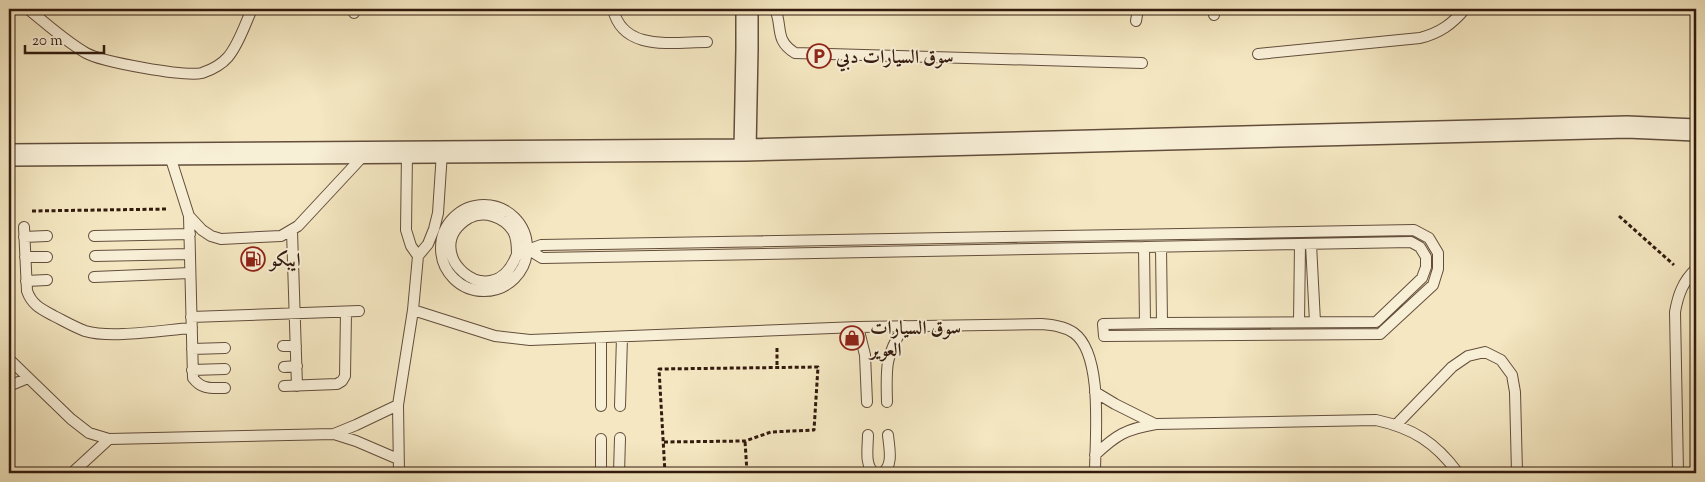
<svg xmlns="http://www.w3.org/2000/svg" width="1705" height="482" viewBox="0 0 1705 482" font-family="'Sorts Mill Goudy',Amiri,serif">
<rect width="100%" height="100%" fill="#f4e7c1"/>
<filter id="stains"><feTurbulence type="fractalNoise" baseFrequency=".004" numOctaves="4"/><feColorMatrix values="0 0 0 0 .2 0 0 0 0 .09 0 0 0 0 .02 0 0 0 .5 -.17"/></filter>
<radialGradient id="worn" r=".72"><stop offset=".6" stop-color="#630" stop-opacity="0"/><stop offset="1" stop-color="#630" stop-opacity=".3"/></radialGradient>
<g fill="none" stroke-linecap="round" stroke-linejoin="round">
<!-- service casing -->
<g stroke="#634e3c" stroke-width="12">
<path id="service" d="M 28,9 C 47,24 65,41 86,53 C 102,62 185,77 202,73 C 211,70 222,64 228,57 C 239,44 245,24 252,9
M 354,9 L 354,13
M 613,9 C 623,52 672,42 707,42
M 775,9 C 783,27 774,40 795,53 L 1142,63
M 1213,9 L 1214,15
M 1136,21 L 1138,9
M 1258,54 L 1420,38 C 1440,33 1452,24 1465,9
M 407,152 L 406,230 L 411,246 L 418,256
M 169,153 L 189,216 L 193,378 C 202,390 212,388 225,388
M441 248a43 43 0 1 1 86 0a43 43 0 1 1-86 0Z
M 189,216 L 202,230 L 211,236 L 221,239 L 281,236 L 298,226 L 365,154
M 24,227 L 27,291 C 32,305 41,309 54,316 C 64,321 74,327 85,331 C 111,339 163,330 192,328
M 292,231 L 297,386
M 94,236 L 190,234
M 24,237 L 47,236
M 1311,244 L 1315,322
M 524,247 L 542,258 L 1144,247 L 1145,323
M 1144,247 L 1300,244 L 1299,322
M 1161,247 L 1162,323 L 1376,322 L 1422,278 L 1426,267 L 1426,257 L 1420,247 L 1411,242 L 1300,244
M 517,254 C 517,246 517,238 513,231 C 504,217 484,210 469,218 C 415,250 493,320 517,254 L 541,245 L 1414,230 L 1429,238 L 1438,253 L 1438,269 L 1433,285 L 1380,334 L 1104,336 L 1103,324 L 1162,323
M 95,256 L 190,254
M 25,257 L 47,257
M 94,277 L 190,273
M 26,281 L 47,280
M 413,310 L 495,336 L 530,340 L 858,327 L 1041,324 C 1052,325 1064,326 1074,333 C 1104,355 1095,439 1095,473
M 191,317 L 359,311
M 858,327 L 865,355 L 867,402
M 601,338 L 601,406
M 283,346 L 296,346
M 192,349 L 225,348
M 9,359 L 71,419 L 89,433 L 109,439 L 334,434 L 356,441 L 398,459
M 284,367 L 297,366
M 192,370 L 225,369
M 9,386 L 28,378
M 284,386 L 337,384 L 342,381 L 345,376 L 346,312
M 1095,392 L 1115,404 L 1155,424
M 887,402 C 886,366 885,357 904,326
M 620,406 L 622,337
M 1396,425 L 1452,367 L 1468,356 L 1485,352 L 1501,360 L 1512,375 L 1515,392 L 1517,473
M 334,434 L 356,425 L 398,405
M 868,435 C 868,447 864,467 875,473
M 601,439 L 601,473
M 1095,455 C 1116,435 1126,429 1156,424 L 1376,420 C 1413,428 1436,443 1458,473
M 72,473 L 109,439
M 399,473 L 398,405 L 413,310 L 418,256 L 428,244 L 434,229 L 438,213 L 442,152
M 619,473 L 620,438
M 882,473 C 894,466 889,447 888,435
M 1678,473 L 1675,312 C 1678,295 1683,281 1696,269"/>
</g>
<!-- minor casing -->
<g stroke="#634e3c" stroke-width="24">
<path id="minor" d="M 745,150 L 747,49 L 747,9
M 9,155 L 745,150 L 1627,127 L 1696,130"/>
</g>
<!-- path -->
<path stroke="#331b0f" stroke-width="3" stroke-dasharray="4 2.5" stroke-linecap="butt" d="M 9,199 L 9,211
M 32,211 L 168,209
M 1619,216 L 1674,265
M 777,348 L 777,367
M 664,442 L 745,441 L 771,432 L 814,430 L 818,367 L 659,369 L 665,473
M 695,473 L 747,472 L 745,441"/>
<!-- service -->
<use href="#service" stroke="#f8efd7" stroke-width="10"/>
<!-- minor -->
<use href="#minor" stroke="#f8efd7" stroke-width="21"/>
</g>
<!-- icons -->
<defs>
<g id="parking-ring" transform="scale(1.25)"><circle r="9.5" fill="#f8efd7" stroke="#8f2418" stroke-width="1.5"/><path d="M-3.5-5.5H1a3.5 3.5 0 0 1 0 7H-1V5.5H-3.5ZM-1-3.4V-.6H.8a1.4 1.4 0 0 0 0-2.8Z" fill="#8f2418"/></g>
<g id="fuel-ring" transform="scale(1.25)"><circle r="9.5" fill="#f8efd7" stroke="#8f2418" stroke-width="1.5"/><path d="M-5.5-6h7V0h2V4h1.3V-2.5L3-4.5l.8-.8L6-3V5H2.5V1h-1V6h-7ZM-4.2-4.7v3.2H.2V-4.7Z" fill="#8f2418"/></g>
<g id="shop-ring" transform="scale(1.25)"><circle r="9.5" fill="#f8efd7" stroke="#8f2418" stroke-width="1.5"/><path d="M-5-2.5h2.3a2.7 3.5 0 0 1 5.4 0H5L5.5 6h-11ZM-1.5-2.5h3a1.5 2.3 0 0 0-3 0Z" fill="#8f2418"/></g>
</defs>
<g fill-rule="evenodd">
<use href="#parking-ring" x="819" y="56"/>
<use href="#fuel-ring" x="253" y="259"/>
<use href="#shop-ring" x="852" y="338"/>
</g>
<g text-anchor="middle" stroke-width="4" stroke-linejoin="round" paint-order="stroke">
<!-- poi labels -->
<g font-size="19" font-weight="bold" fill="#331b0f" stroke="#f8efd7" text-anchor="start">
<text x="836" y="63">سوق السيارات دبي</text>
<text x="270" y="266">ايبكو</text>
<text x="870" y="334">سوق السيارات<tspan x="870" dy="22">العوير</tspan></text>
</g>
</g>
<!-- margin -->
<rect width="1705" height="482" fill="none" stroke="#f4e7c1" stroke-width="30"/>
<rect x="10" y="10" width="1685" height="462" fill="none" stroke="#331b0f" stroke-width="2.5"/>
<rect x="15" y="15" width="1675" height="452" fill="none" stroke="#331b0f"/>
<!-- scale -->
<path d="M25 45v8h79v-8" fill="none" stroke="#331b0f" stroke-width="2.5"/>
<text x="32" y="45" font-size="15" fill="#331b0f" stroke="#f8efd7" stroke-width="4" paint-order="stroke">20 m</text>
<rect width="100%" height="100%" filter="url(#stains)"/>
<rect width="100%" height="100%" fill="url(#worn)"/>
</svg>
